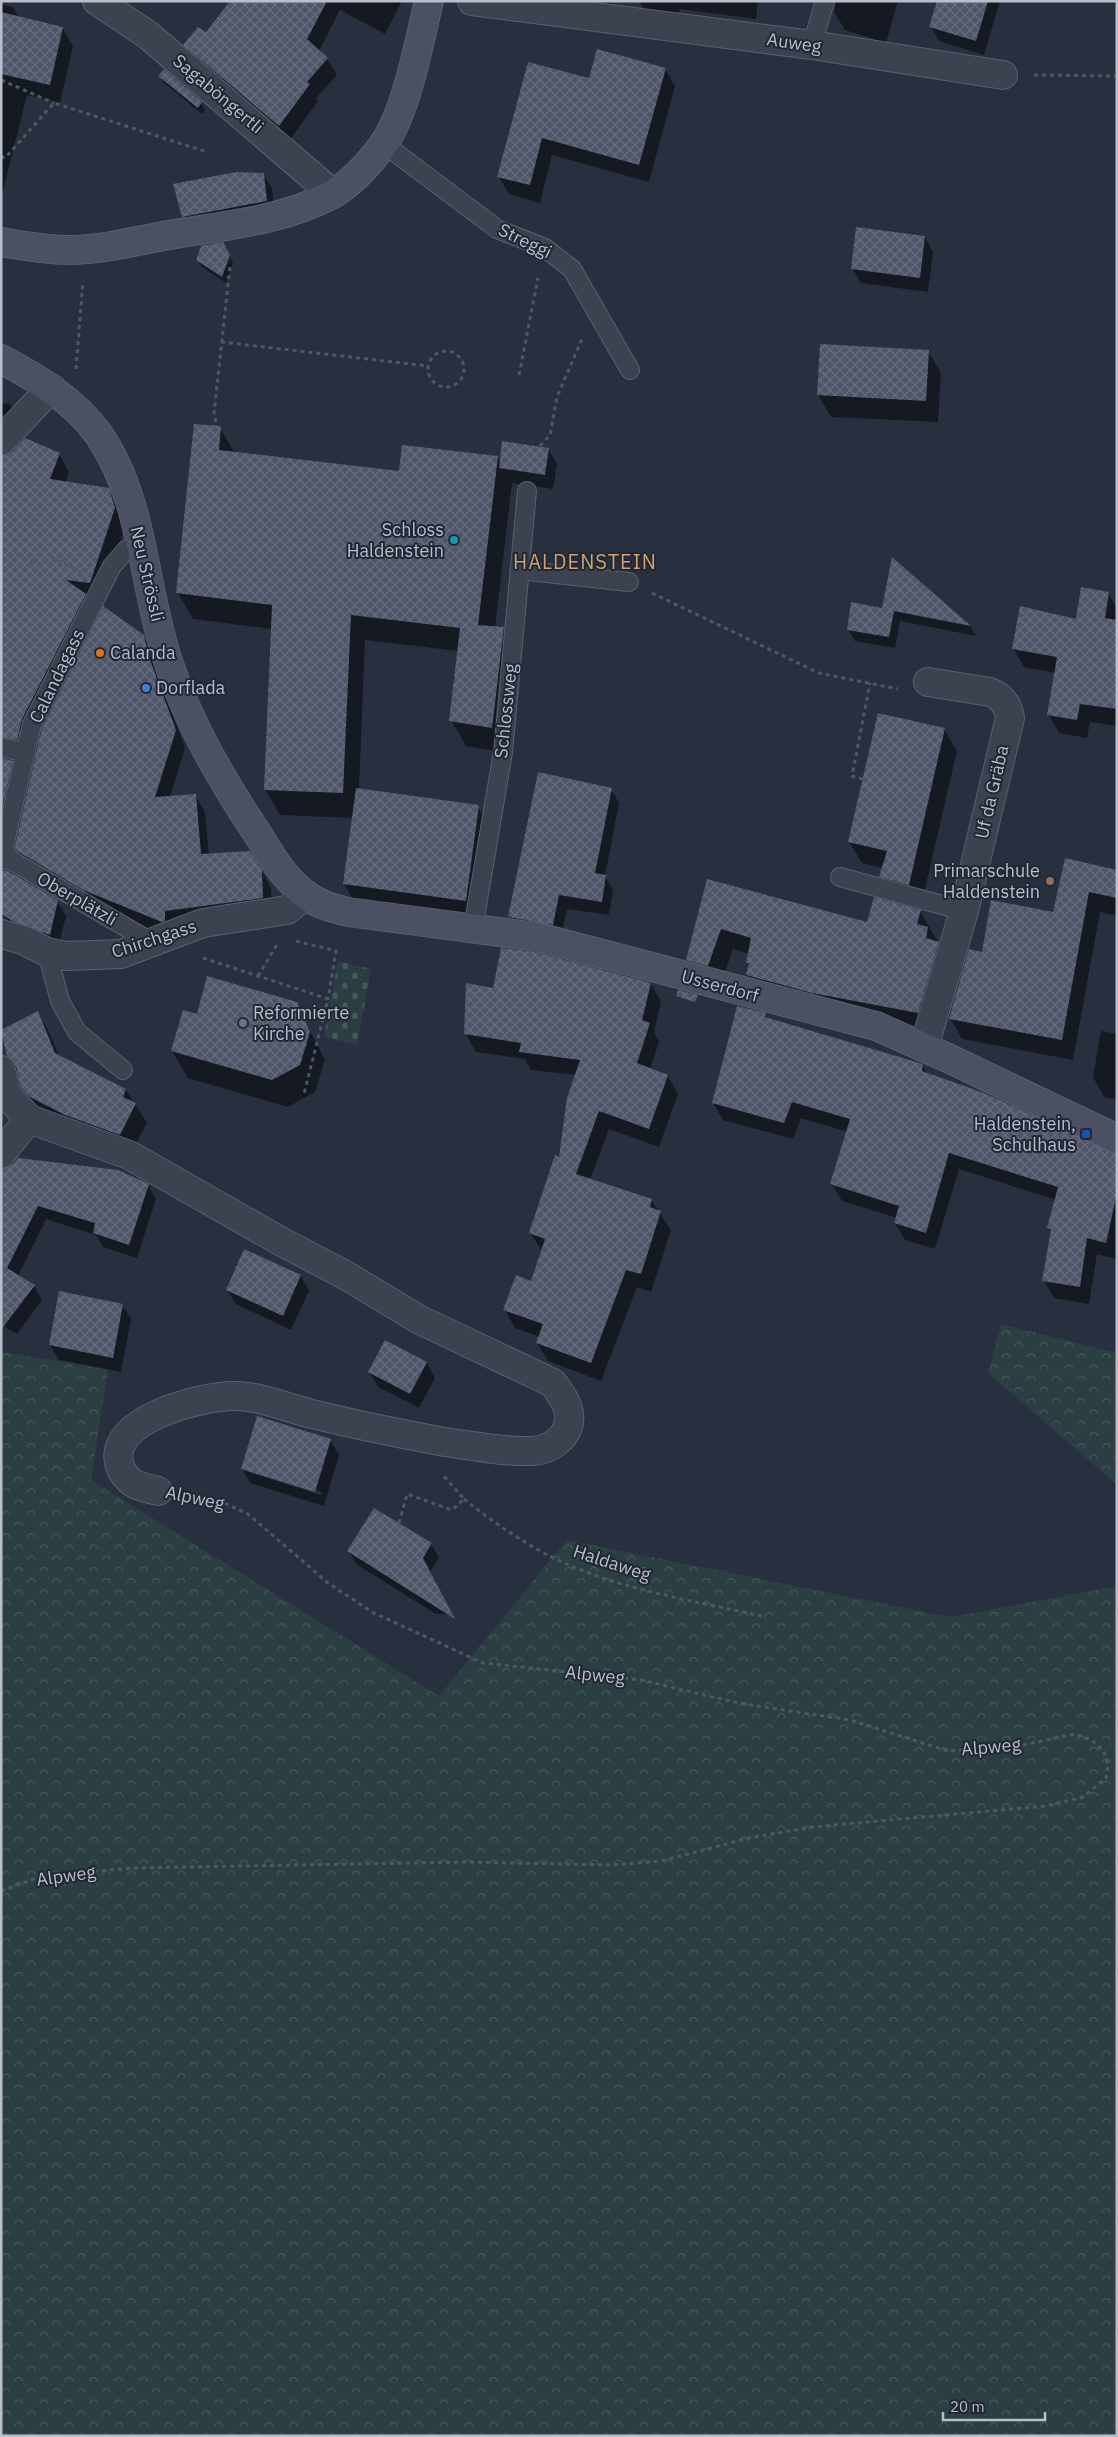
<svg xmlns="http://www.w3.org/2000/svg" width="1118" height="2437" viewBox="0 0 1118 2437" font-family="'IBM Plex Sans',sans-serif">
<defs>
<pattern id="forest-crowns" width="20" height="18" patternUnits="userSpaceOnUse" patternTransform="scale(1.25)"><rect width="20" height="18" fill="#2b3e42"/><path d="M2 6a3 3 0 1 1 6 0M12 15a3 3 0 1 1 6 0" fill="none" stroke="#48585c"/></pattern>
<pattern id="cemetery-stones" width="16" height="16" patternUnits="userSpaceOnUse" patternTransform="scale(1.25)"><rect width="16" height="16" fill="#2b3e42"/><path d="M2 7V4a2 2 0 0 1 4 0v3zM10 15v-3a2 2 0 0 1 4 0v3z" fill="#48585c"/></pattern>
<pattern id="building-cross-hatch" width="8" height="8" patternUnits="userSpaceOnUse" patternTransform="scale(1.25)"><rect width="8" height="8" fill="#4f5669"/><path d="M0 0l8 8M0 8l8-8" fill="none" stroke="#666c7d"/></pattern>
</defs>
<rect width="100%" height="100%" fill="#283040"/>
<!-- forest -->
<path fill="url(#forest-crowns)" d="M 1001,1324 L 1117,1353 L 1117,1485 L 988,1373 Z
M 1,1352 L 108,1369 L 91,1480 L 439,1696 L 567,1540 L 950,1617 L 1113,1587 L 1117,1582 L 1117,2436 L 1,2436 Z"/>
<!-- cemetery -->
<path fill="url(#cemetery-stones)" d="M 338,961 L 371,969 L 357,1045 L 324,1037 Z"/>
<!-- shadow -->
<path fill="#0007" fill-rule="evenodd" d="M 261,1 L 402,1 L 385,34 L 340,10 L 319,51 L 327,59 L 337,75 L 316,98 L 318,101 L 289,141 L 194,61 L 185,45 Z
M 516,1 L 612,1 L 611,13 Z
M 639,1 L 758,1 L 756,19 L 680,9 L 676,23 L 647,14 Z
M 836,1 L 898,1 L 886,43 L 845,30 L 834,12 Z
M 938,1 L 1000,1 L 984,55 L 939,41 L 931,27 Z
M 1,4 L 13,7 L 19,18 L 62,28 L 73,46 L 60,103 L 27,95 L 3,191 L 1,191 Z
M 665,69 L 675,86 L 649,182 L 552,155 L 540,203 L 509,194 L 498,176 L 590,80 Z
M 164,71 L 201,103 L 205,110 L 202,114 L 164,83 L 160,76 Z
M 263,174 L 272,188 L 275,216 L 191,231 L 183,217 Z
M 925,237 L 933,252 L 928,292 L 861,283 L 852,268 Z
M 227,251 L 233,263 L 226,283 L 202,267 L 198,260 Z
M 928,351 L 941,373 L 938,422 L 831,417 L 818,395 Z
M 1,403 L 10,404 L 20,422 L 1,448 Z
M 220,428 L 235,453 L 400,472 L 497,457 L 501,463 L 548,449 L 557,464 L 553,489 L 512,483 L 495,628 L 503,629 L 518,654 L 507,753 L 466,746 L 451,720 L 459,651 L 365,640 L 359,790 L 478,807 L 490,828 L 478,923 L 357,906 L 344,884 L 353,818 L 280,815 L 265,789 L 272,629 L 193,619 L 178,593 Z
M 25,440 L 59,454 L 69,472 L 65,483 L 108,489 L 118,508 L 125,527 L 100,600 L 21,731 L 1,727 L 6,457 Z
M 893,560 L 970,626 L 976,636 L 900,621 L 895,648 L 855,641 L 848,630 L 883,610 Z
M 1108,593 L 1117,608 L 1117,726 L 1090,722 L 1087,738 L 1059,733 L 1049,715 L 1056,673 L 1024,667 L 1013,648 L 1077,621 Z
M 143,636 L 154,654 L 158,676 L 185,748 L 170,797 L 195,795 L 205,812 L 209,855 L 261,870 L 271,888 L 272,915 L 172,939 L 94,907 L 28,868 L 18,851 Z
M 944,729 L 957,751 L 921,906 L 893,898 L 881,877 L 883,868 L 862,863 L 849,842 Z
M 611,789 L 619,803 L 605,876 L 613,890 L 609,915 L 567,909 L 561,938 L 517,931 L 509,917 Z
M 1117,871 L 1117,916 L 1100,912 L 1073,1060 L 962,1039 L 950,1018 L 983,954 L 1054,913 Z
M 708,881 L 868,923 L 920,911 L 950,963 L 929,1033 L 759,996 L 747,975 L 749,954 L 733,949 L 720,986 L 699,980 L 687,960 Z
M 57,901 L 66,916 L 58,948 L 13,929 L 4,914 Z
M 651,984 L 661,1002 L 654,1032 L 659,1042 L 650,1069 L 668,1076 L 678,1094 L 659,1147 L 609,1129 L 590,1180 L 651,1200 L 671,1230 L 651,1292 L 637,1287 L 601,1381 L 548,1361 L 537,1343 L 540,1337 L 515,1328 L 505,1310 L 532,1282 L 542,1251 L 530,1233 L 560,1158 L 576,1075 L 531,1070 L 525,1059 L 476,1052 L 466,1034 L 494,989 Z
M 296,1003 L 325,1060 L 315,1092 L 288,1107 L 188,1078 L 172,1051 L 197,1015 Z
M 38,1012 L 49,1032 L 59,1056 L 126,1090 L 135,1104 L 147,1123 L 131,1154 L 34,1107 L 9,1056 Z
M 765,1014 L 768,1019 L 923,1066 L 928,1075 L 1117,1155 L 1117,1252 L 1115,1259 L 1097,1254 L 1089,1304 L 1054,1298 L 1044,1281 L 1051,1232 L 1049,1228 L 1056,1200 L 959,1169 L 935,1249 L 905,1240 L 895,1223 L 897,1218 L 842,1201 L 832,1184 L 848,1132 L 801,1118 L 793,1139 L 723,1120 L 713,1103 Z
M 1101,1031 L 1117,1034 L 1117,1100 L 1104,1097 L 1093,1077 Z
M 1,1114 L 5,1134 L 1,1135 Z
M 1,1176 L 148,1185 L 156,1199 L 137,1258 L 103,1247 L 96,1235 L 46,1219 L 18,1276 L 34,1286 L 42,1300 L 17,1334 L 1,1325 Z
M 245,1251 L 301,1276 L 309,1291 L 291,1330 L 236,1304 L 227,1290 Z
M 122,1305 L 131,1319 L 121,1372 L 59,1360 L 50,1345 Z
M 385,1342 L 427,1363 L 435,1378 L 419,1408 L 378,1387 L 370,1372 Z
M 330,1440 L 339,1455 L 324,1506 L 250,1483 L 242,1468 ZM 252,1471 L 322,1492 L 321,1495 L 252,1473 Z
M 374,1509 L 431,1544 L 439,1557 L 430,1572 L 452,1614 L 436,1614 L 356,1564 L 349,1551 Z"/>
<!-- building -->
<path fill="url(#building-cross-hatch)" d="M 230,1 L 327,1 L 307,39 L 328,58 L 307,82 L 310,84 L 279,126 L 183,45 L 198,27 L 206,32 Z
M 937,1 L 988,1 L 976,41 L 929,27 Z
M 1,12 L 63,27 L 50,85 L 1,74 Z
M 597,49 L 666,68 L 639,165 L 542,138 L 530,185 L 497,177 L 528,62 L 589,78 Z
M 164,69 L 202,102 L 198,108 L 158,76 Z
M 236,172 L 264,173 L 267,201 L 182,217 L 173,184 Z
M 856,227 L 925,236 L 920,278 L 851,269 Z
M 223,242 L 230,255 L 222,277 L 196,260 L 201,246 Z
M 820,344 L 929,350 L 926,401 L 817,395 Z
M 194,424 L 221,426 L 219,450 L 399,471 L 402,445 L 498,456 L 478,625 L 504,627 L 492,728 L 449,721 L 460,628 L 351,615 L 343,793 L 264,790 L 272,605 L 176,593 Z
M 25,438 L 60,453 L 50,479 L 109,488 L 115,508 L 90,583 L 66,580 L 86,594 L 22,719 L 17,740 L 1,737 L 1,456 L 12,452 Z
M 502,441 L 549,448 L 545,475 L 499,468 Z
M 892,557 L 971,626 L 894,611 L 889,637 L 847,630 L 851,602 L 882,608 Z
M 1081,587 L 1109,592 L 1105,618 L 1117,620 L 1117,709 L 1080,704 L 1077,720 L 1047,715 L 1057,657 L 1012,649 L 1020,606 L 1076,619 Z
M 103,606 L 144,635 L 149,657 L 176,730 L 155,797 L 196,794 L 201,854 L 250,851 L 262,870 L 263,898 L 165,911 L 165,921 L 162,922 L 83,890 L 17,851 L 15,846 L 42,728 Z
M 878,713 L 945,728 L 909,885 L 879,877 L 887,851 L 848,842 Z
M 1,758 L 13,761 L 1,811 Z
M 538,772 L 612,788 L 595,873 L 606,875 L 602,902 L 559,895 L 553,925 L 508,917 Z
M 356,788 L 479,805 L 466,901 L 343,884 Z
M 1065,858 L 1117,870 L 1117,898 L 1089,892 L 1062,1040 L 949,1019 L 969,949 L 982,952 L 991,900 L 1053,912 Z
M 6,870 L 58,900 L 50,935 L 12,921 L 1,913 L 1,871 Z
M 707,879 L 867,922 L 874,897 L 921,910 L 917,924 L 928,927 L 926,938 L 939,942 L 918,1013 L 812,993 L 746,975 L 749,963 L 746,963 L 751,938 L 721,929 L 708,966 L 686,960 Z
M 501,948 L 535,952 L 651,983 L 642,1020 L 650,1023 L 637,1063 L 668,1075 L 649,1129 L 599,1111 L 576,1174 L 652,1199 L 650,1207 L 661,1211 L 641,1274 L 626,1270 L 591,1363 L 536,1343 L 543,1324 L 503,1310 L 516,1275 L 531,1281 L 545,1239 L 529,1233 L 555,1155 L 559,1157 L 567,1098 L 580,1060 L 519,1052 L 521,1043 L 464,1034 L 466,983 L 493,988 Z
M 207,976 L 297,1002 L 310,1032 L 300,1065 L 272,1080 L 171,1051 L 183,1010 L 197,1014 Z
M 678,990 L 698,995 L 695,1002 L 676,996 Z
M 737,1006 L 766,1013 L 765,1017 L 923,1064 L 922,1071 L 984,1093 L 1117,1154 L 1117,1193 L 1106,1243 L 1087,1238 L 1080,1287 L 1042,1281 L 1051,1229 L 1047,1228 L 1058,1187 L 949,1153 L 926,1233 L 894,1223 L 899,1206 L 830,1184 L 850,1119 L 792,1102 L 784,1123 L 712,1103 Z
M 38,1011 L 55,1053 L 126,1089 L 123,1097 L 136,1103 L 120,1135 L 65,1115 L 30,1097 L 21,1087 L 16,1066 L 7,1056 L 1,1030 Z
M 18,1158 L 118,1170 L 149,1184 L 129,1245 L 93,1233 L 95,1223 L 38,1206 L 7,1268 L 35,1285 L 1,1330 L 1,1173 L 3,1169 L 13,1164 Z
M 244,1249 L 301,1275 L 283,1316 L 226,1290 Z
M 59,1291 L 123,1304 L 113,1358 L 49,1345 Z
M 385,1340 L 427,1362 L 410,1394 L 368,1372 Z
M 257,1416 L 331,1439 L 315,1492 L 241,1469 Z
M 374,1508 L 432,1543 L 423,1558 L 455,1619 L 347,1551 Z"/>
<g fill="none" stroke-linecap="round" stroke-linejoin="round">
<!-- lane casing -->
<g stroke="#5a606d" stroke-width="20">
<path id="lane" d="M 812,45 L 825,1
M 384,144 L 497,229 L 545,248 L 572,269 L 630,370
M 139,544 L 126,550 L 112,566 L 32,724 L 2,855 L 153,943
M 519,570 L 629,582
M 1,747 L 26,753
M 840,877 L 964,911
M 473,929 L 503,752 L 527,491
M 47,952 L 60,1001 L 77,1032 L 123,1070"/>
</g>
<!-- street casing -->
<g stroke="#5a606d" stroke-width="30">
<path id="street" d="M 97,1 L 148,35 L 333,194
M 472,1 L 812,45 L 1003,75
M 1,441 L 51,388
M 1,855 L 2,855
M 1,934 L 23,940 L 47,952 L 66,956 L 121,954 L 203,923 L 287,910 L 306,895
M 924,1047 L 964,911 L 1010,718 C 1008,705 1003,697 990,692 L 928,682
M 1,1070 L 7,1095 L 29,1119 L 129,1155 L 282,1242 L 347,1276 L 418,1319 L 553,1383 C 559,1392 567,1401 569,1413 C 572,1435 552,1450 532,1451 C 503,1452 474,1446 445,1442 C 401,1434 357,1425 312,1414 C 287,1408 258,1395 232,1396 C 199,1397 105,1420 120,1466 C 127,1485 141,1487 158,1491
M 1,1154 L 29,1119"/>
</g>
<!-- secondary casing -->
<g stroke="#5a606d" stroke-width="30">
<path id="secondary" d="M 1,242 C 23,246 46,250 69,250 C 100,250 132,242 163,236 C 219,226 280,222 331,195 C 352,183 369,164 383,145 C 407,111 419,42 429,1
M 1,359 C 37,378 75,401 99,435 C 143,499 143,582 166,655 C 186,719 220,778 257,833 C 271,856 284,879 306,895 C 319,905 333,908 348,912 L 538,937 L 876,1026 L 948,1058 L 1117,1139"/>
</g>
<!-- path -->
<path stroke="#4a5b60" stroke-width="3" stroke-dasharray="4 4" stroke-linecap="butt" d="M 1034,75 L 1117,76
M 1,80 L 54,103
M 1,156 L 5,158 L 54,103 L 204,151
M 221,342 L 428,366
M428 369a18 18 0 1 1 36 0a18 18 0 1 1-36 0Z
M 76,369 L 83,281
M 519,375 L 538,278
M 216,422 L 214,414 L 230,266
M 540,446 L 550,435 L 557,397 L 582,339
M 16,554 L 39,566 L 51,557 L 81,572
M 652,593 L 819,673 L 898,689
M 863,779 L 852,776 L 870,683
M 296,941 L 336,951 L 328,999
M 203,958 L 328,999 L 304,1094
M 258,976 L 278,943
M 464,1499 C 499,1527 539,1554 581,1570 C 639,1593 705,1603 766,1617
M 399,1523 L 407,1494 L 452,1510 L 464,1499 L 442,1474
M 1,1891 L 42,1876 L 132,1868 L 467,1862 L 611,1865 L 661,1861 L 749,1838 L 812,1827 L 1046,1806 L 1083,1797 L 1106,1778 L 1108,1765 L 1104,1752 L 1092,1740 L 1075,1734 L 1023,1745 L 948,1751 L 850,1720 L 738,1703 L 641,1680 L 483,1663 L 372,1612 L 328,1583 L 248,1514 L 220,1501 L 189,1494"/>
<!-- lane -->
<use href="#lane" stroke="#3c4250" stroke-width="18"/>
<!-- street -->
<use href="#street" stroke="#3c4250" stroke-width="28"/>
<!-- secondary -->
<use href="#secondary" stroke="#4b5163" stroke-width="28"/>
</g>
<!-- markers -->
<circle fill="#0f9aa8" stroke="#212735" stroke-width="2" cx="454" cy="540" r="5"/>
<circle fill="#e8710a" stroke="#212735" stroke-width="2" cx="100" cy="653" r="5"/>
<circle fill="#3f7fe0" stroke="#212735" stroke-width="2" cx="146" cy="688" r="5"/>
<circle fill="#8d6e63" stroke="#212735" stroke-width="2" cx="1050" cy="881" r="5"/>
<circle fill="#6b7280" stroke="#212735" stroke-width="2" cx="243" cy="1023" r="5"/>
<rect fill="#1a4fb4" stroke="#212735" stroke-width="2" x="1081" y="1129" width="10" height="10" rx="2.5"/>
<g text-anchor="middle" stroke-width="4" stroke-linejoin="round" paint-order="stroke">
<!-- street labels -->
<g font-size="18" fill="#b9beca" stroke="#212735">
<text transform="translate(794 43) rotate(8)" y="6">Auweg</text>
<text transform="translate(218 94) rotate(40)" y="6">Sagaböngertli</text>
<text transform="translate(525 241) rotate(26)" y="6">Streggi</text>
<text transform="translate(147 574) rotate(77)" y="6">Neu Strössli</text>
<text transform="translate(57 676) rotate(-64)" y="6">Calandagass</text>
<text transform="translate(506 711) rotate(-84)" y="6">Schlossweg</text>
<text transform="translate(992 792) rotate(-77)" y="6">Uf da Gräba</text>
<text transform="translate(77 899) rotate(30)" y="6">Oberplätzli</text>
<text transform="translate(154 939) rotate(-18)" y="6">Chirchgass</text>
<text transform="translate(720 986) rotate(15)" y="6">Usserdorf</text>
<text transform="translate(195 1498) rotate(12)" y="6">Alpweg</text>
<text transform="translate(612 1563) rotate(18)" y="6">Haldaweg</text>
<text transform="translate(595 1675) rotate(6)" y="6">Alpweg</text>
<text transform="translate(991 1747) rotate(-5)" y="6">Alpweg</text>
<text transform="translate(66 1876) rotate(-8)" y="6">Alpweg</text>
</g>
<!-- poi labels -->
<g font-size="18" fill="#b9beca" stroke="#212735" text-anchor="end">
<text x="444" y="536">Schloss<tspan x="444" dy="21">Haldenstein</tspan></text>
<text x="110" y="659" text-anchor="start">Calanda</text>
<text x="156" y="694" text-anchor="start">Dorflada</text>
<text x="1040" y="877">Primarschule<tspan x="1040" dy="21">Haldenstein</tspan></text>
<text x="253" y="1019" text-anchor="start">Reformierte<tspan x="253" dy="21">Kirche</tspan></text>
<text x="1076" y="1130">Haldenstein,<tspan x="1076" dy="21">Schulhaus</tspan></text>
</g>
<!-- quarter labels -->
<g font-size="20" letter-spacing="1" fill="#cfa370" stroke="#212735">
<text x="585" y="569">HALDENSTEIN</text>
</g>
</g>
<!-- border -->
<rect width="1118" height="2437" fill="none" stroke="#b9beca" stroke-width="5"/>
<!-- scale -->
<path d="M943 2412v8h102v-8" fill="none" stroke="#b9beca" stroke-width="2.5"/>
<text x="950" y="2412" font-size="15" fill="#b9beca" stroke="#212735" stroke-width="4" paint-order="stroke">20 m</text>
</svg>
